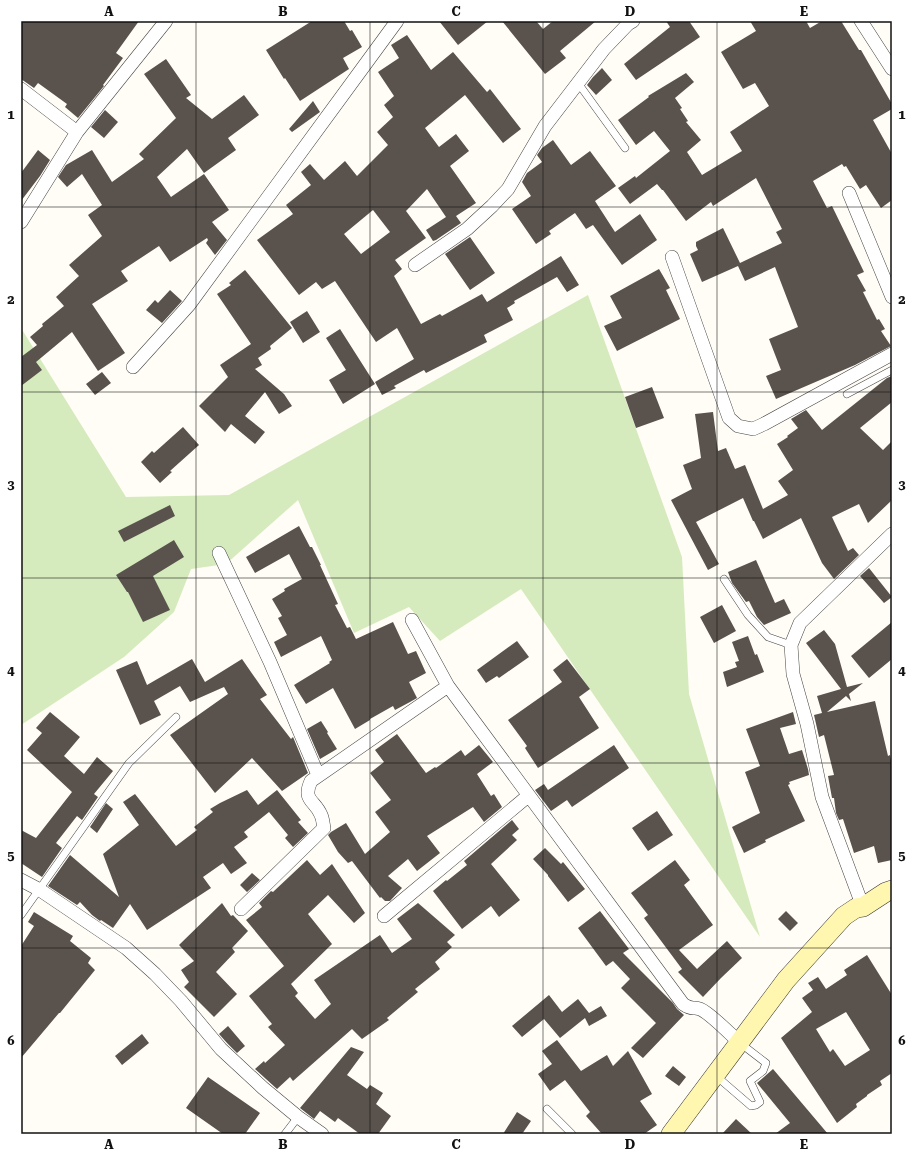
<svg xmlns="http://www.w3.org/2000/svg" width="913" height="1155" viewBox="0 0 913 1155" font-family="'Roboto Serif',serif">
<rect width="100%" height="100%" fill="#fffdf5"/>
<!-- green -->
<path fill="#d5ebbd" d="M 588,295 L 682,557 L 689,694 L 760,937 L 521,589 L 440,641 L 409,607 L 354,633 L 298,500 L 226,564 L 191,569 L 174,612 L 124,657 L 21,725 L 21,328 L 126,497 L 229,495 Z"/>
<!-- building -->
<path fill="#5a524d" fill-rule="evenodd" d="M 21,21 L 139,21 L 116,53 L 123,58 L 103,85 L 104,86 L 78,118 L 65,107 L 67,104 L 38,83 L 34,88 L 21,79 Z
M 312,21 L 344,21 L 350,31 L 352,30 L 362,47 L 343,58 L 349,69 L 300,101 L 285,78 L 284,79 L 266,50 Z
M 439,21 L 488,21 L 458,45 Z
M 502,21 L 536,21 L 543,29 L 553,21 L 596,21 L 560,51 L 566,58 L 545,74 Z
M 666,21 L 689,21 L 700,37 L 636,80 L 624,64 L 670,27 Z
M 750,21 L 806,21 L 810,28 L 822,21 L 841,21 L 859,50 L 861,50 L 892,104 L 892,109 L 873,120 L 892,154 L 892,200 L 881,208 L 866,185 L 860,189 L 846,166 L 844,167 L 842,164 L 813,181 L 827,208 L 832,206 L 864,272 L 857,275 L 866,291 L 863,292 L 877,320 L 879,319 L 885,329 L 881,331 L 891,346 L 855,365 L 776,399 L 766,376 L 781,370 L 769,339 L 798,327 L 775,267 L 745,281 L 738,266 L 702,282 L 690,254 L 698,250 L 696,246 L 696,242 L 723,228 L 740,263 L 782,243 L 776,232 L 782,229 L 756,178 L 713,206 L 711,202 L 686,221 L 663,190 L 662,190 L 657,184 L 630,204 L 618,188 L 635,176 L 636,178 L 670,151 L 654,131 L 636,145 L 618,120 L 649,97 L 648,96 L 686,73 L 694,82 L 675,98 L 682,108 L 680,109 L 688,121 L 686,122 L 701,140 L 687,152 L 702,175 L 742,151 L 730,132 L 769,106 L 755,83 L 743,89 L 721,52 L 756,31 Z
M 407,35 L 431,70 L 453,52 L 487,92 L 490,89 L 521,129 L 503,143 L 465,95 L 425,128 L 439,147 L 456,134 L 469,151 L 450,166 L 476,203 L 456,216 L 461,223 L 436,240 L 433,241 L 426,230 L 446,217 L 427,189 L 406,211 L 426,238 L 395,260 L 402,269 L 394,276 L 421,324 L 440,314 L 442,316 L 482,294 L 487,302 L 561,256 L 579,285 L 567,292 L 557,277 L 514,301 L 515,303 L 507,308 L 513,320 L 484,335 L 487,342 L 426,373 L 424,370 L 394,386 L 396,388 L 382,395 L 375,382 L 414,359 L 397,328 L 376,342 L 335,281 L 322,289 L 316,282 L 299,295 L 257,240 L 293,214 L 286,205 L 311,185 L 301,172 L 310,164 L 324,180 L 345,161 L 357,176 L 388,145 L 377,132 L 393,117 L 384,105 L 394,96 L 378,72 L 399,58 L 391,45 ZM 373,210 L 390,232 L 361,254 L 344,234 Z
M 166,59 L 191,95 L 186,98 L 212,119 L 244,95 L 259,115 L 228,138 L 236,150 L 204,173 L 187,149 L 157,177 L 171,197 L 204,174 L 229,210 L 212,222 L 227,240 L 215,255 L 206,243 L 208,240 L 207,238 L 170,262 L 159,246 L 121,271 L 128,281 L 92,304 L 125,353 L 98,371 L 72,332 L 36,362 L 42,370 L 21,386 L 21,357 L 37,345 L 30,337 L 43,326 L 42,324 L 64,306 L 56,297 L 79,276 L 69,265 L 102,236 L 88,215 L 102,205 L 82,174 L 67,187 L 58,177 L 66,165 L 92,150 L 112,182 L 144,159 L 139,154 L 176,118 L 144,74 Z
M 602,68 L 612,80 L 596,95 L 587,85 L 593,77 Z
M 313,101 L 320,112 L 292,132 L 289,129 Z
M 105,110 L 118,122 L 104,138 L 91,127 Z
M 553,140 L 571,165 L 590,151 L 616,186 L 595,201 L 615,232 L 640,214 L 657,240 L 622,265 L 593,225 L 586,229 L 575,213 L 549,231 L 551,234 L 536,244 L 512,209 L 531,196 L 522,182 L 527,173 L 542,162 L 537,155 L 542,148 Z
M 38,150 L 50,160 L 40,176 L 21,201 L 21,173 Z
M 470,237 L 495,273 L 470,290 L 445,254 Z
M 659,269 L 670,288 L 666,290 L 680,319 L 617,351 L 604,326 L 622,318 L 610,296 Z
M 245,270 L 292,328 L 270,346 L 271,349 L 258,358 L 262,365 L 255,369 L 284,394 L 292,406 L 279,414 L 265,392 L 245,416 L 265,432 L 255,444 L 231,424 L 225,432 L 199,406 L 228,377 L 220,365 L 251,344 L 217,294 L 231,285 L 229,283 Z
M 170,290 L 182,301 L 162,323 L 146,310 L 155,300 L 158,303 Z
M 307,311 L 320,332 L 303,343 L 290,322 Z
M 340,329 L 375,384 L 343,404 L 329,380 L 346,370 L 326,338 Z
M 102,372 L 111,383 L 95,395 L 86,384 Z
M 892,376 L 892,402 L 860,428 L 883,450 L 892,441 L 892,500 L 868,523 L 859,504 L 832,517 L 848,551 L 853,548 L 859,555 L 834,579 L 822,563 L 801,518 L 763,539 L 754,521 L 753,521 L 743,498 L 696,522 L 719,564 L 708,570 L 671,500 L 692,489 L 683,465 L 701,458 L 695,414 L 713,412 L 718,451 L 726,448 L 735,469 L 745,465 L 763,509 L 788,495 L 778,481 L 793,470 L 777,444 L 788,437 L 787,436 L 798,428 L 791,419 L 806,410 L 822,430 L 887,378 Z
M 652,387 L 664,418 L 636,428 L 625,397 Z
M 183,427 L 199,445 L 170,471 L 172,472 L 160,483 L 141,462 L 152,451 L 154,453 Z
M 170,505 L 175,516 L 124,542 L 118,531 Z
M 299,526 L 310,547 L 312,547 L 321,565 L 320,565 L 338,604 L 335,605 L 347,628 L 350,627 L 356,639 L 393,622 L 408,654 L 416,651 L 426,673 L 409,682 L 417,698 L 410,702 L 395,710 L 393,706 L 370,719 L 370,720 L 355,729 L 333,688 L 306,704 L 294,685 L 330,663 L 329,662 L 332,660 L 321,636 L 281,657 L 274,642 L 287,635 L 278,618 L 282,616 L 272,599 L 285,591 L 284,589 L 302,579 L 289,554 L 255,573 L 246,557 Z
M 174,540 L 184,557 L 153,576 L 170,610 L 143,622 L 128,592 L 127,592 L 116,575 Z
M 756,560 L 775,603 L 784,599 L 791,613 L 764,625 L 757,617 L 749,601 L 746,602 L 732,583 L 728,572 Z
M 869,568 L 892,597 L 884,603 L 860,576 Z
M 722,605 L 736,631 L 714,643 L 700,617 Z
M 892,622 L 892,659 L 869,678 L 851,656 Z
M 824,630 L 835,644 L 847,687 L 863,683 L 849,694 L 851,701 L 846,696 L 827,712 L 875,701 L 888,756 L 890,755 L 892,766 L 892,860 L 878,863 L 874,846 L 854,853 L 843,819 L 839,820 L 836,813 L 834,798 L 832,798 L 828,776 L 834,775 L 824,735 L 819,737 L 814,715 L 822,713 L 817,696 L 841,689 L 806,643 Z
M 748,636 L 755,655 L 757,654 L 764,672 L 727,687 L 723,672 L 737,667 L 735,662 L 739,661 L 732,642 Z
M 517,641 L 529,657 L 499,678 L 497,676 L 486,683 L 477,670 Z
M 192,659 L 205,682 L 242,659 L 267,695 L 260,699 L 291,739 L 293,737 L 308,773 L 282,791 L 252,758 L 215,793 L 170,735 L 228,694 L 224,687 L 190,702 L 180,686 L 154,701 L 161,715 L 140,725 L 116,670 L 137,661 L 147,685 Z
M 567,659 L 590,689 L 579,697 L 599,728 L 538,768 L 525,748 L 527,746 L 508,720 L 562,682 L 553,670 Z
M 50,712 L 80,737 L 64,756 L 84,774 L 97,757 L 113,771 L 94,794 L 98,797 L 82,820 L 77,816 L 56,843 L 62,848 L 42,877 L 21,863 L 21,830 L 36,838 L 72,792 L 27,750 L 42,733 L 36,728 Z
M 793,712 L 796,724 L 780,728 L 789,754 L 802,750 L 808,769 L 809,775 L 789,782 L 790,784 L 788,785 L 805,821 L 765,840 L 766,842 L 744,853 L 732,827 L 760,813 L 745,772 L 760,766 L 746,729 Z
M 321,721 L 328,732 L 327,733 L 337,749 L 320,759 L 307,729 Z
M 397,734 L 426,773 L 435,767 L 436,768 L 461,750 L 465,756 L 479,745 L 493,762 L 477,774 L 491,796 L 494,794 L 502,807 L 484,822 L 473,807 L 427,836 L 440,853 L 417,871 L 408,859 L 388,876 L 402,888 L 390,901 L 385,901 L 381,897 L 380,898 L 352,861 L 348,863 L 338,852 L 328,835 L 331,832 L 346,823 L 365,854 L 390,832 L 375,812 L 391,800 L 370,773 L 384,762 L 375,750 Z
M 614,745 L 629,768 L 572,807 L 567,800 L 551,811 L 535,790 L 544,784 L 548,790 Z
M 247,790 L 258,805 L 277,790 L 301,820 L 298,822 L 308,833 L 293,847 L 285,838 L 288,835 L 269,812 L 244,832 L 248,837 L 234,847 L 247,863 L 231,874 L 223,863 L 203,877 L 211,888 L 147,930 L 130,904 L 113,928 L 101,920 L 100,921 L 92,915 L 80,902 L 77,905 L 48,886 L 70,855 L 119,897 L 103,854 L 139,825 L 123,802 L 135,794 L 176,846 L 197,830 L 194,827 L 213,812 L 210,809 L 220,803 Z
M 106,803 L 113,809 L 97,833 L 90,827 Z
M 657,811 L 673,835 L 648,851 L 632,828 Z
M 512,820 L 519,829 L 512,835 L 517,840 L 491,864 L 520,900 L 499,917 L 491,906 L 462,929 L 433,891 L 446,880 L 447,881 L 467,865 L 464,861 Z
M 545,848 L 561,864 L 563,862 L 585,889 L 568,902 L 548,876 L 548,875 L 533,859 Z
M 307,860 L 320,875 L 332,864 L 365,913 L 354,923 L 328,895 L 308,914 L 332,944 L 291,984 L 298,993 L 295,996 L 315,1019 L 331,1004 L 314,980 L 380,935 L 392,953 L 412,939 L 397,919 L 418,903 L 455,935 L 447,942 L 452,947 L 435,962 L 440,969 L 415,989 L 418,992 L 387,1018 L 389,1020 L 362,1039 L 352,1029 L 293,1081 L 290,1077 L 277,1089 L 255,1069 L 264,1061 L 265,1063 L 285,1045 L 268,1027 L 272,1024 L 249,996 L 284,966 L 246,920 L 262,907 L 259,903 L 271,891 L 273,892 Z
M 675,860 L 690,880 L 684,885 L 713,925 L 679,950 L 697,969 L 727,941 L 742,958 L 721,978 L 703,997 L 678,972 L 682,969 L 644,918 L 648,915 L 631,893 Z
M 252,873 L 260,880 L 247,892 L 240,885 Z
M 222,903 L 231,916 L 233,915 L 248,931 L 232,948 L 235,952 L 216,972 L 237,994 L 214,1017 L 184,987 L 189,982 L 181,970 L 194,961 L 179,945 Z
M 600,911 L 629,949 L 623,953 L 673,1003 L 677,1009 L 684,1015 L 643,1058 L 631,1048 L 656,1023 L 621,988 L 630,979 L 613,961 L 606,966 L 578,928 Z
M 786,911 L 798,923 L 790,931 L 778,919 Z
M 34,912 L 73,936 L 70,941 L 91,958 L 88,963 L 95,970 L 60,1013 L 59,1013 L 21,1058 L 21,946 L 34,926 L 28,922 Z
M 867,955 L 892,995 L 892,1073 L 880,1081 L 882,1085 L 867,1095 L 867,1096 L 856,1104 L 857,1107 L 837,1123 L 781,1038 L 812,1012 L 802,998 L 813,990 L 808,983 L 818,977 L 826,989 L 847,975 L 844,970 ZM 846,1012 L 870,1050 L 845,1066 L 833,1049 L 830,1052 L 816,1029 Z
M 549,995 L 562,1012 L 578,999 L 589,1013 L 601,1006 L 607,1016 L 589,1026 L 585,1018 L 560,1038 L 544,1019 L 522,1037 L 512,1026 Z
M 228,1026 L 245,1046 L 237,1053 L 227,1043 L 219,1034 Z
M 142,1034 L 149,1043 L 122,1065 L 115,1056 Z
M 557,1040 L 581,1071 L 607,1055 L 613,1066 L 628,1051 L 652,1094 L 640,1101 L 657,1125 L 644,1134 L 602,1134 L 586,1116 L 590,1112 L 565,1080 L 550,1091 L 538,1074 L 552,1064 L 542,1051 Z
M 351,1047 L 364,1052 L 347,1075 L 367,1089 L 370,1085 L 383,1093 L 376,1104 L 391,1116 L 378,1134 L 360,1134 L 338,1118 L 335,1122 L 320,1111 L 314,1119 L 300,1108 Z
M 673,1066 L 686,1077 L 679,1086 L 665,1076 Z
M 773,1069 L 828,1134 L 775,1134 L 790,1123 L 757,1083 Z
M 208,1077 L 260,1113 L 245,1134 L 223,1134 L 186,1108 Z
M 517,1112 L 531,1121 L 522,1134 L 503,1134 Z
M 736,1119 L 752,1134 L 722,1134 Z"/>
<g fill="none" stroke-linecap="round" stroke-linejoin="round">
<!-- lane casing -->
<g stroke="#444" stroke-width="8">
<path id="lane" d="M 578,83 L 625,148
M 847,394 L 892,370
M 724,579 L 748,615 L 768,637 L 791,645
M 21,915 L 129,763 L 176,717
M 715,1075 L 751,1106 L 756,1105 L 760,1102 L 750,1081 L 763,1071 L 766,1063 L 740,1043
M 547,1109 L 572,1134
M 285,1134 L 298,1117"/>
</g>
<!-- street casing -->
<g stroke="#444" stroke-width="14">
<path id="street" d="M 861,21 L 892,69
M 21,89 L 77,132
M 849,193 L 892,297
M 21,222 L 77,132 L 166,21
M 672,257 L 729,418 L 738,426 L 753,429 L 764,424 L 892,354
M 415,265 L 467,229 L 492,206 L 508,189 L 545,126 L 604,49 L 628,24 L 633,21
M 133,367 L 189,305 L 397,21
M 219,553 L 270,662 L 318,775
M 412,620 L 448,686 L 683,1004 C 693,1011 693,1006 700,1009 C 710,1013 730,1034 739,1042
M 21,880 L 40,890 L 126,948 L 155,974 L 181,1001 L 221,1049 L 263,1088 L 298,1117 L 322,1134
M 863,907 L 822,797 L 807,724 L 793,674 L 791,645 L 800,623 L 892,534
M 241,909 L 324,828 C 323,824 323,819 321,815 C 315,800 302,801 311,781 L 448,686
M 384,916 L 528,796"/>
</g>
<!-- secondary casing -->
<g stroke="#333" stroke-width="20">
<path id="secondary" d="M 671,1134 L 786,980 L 844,916 L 856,908 L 863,907 L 886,892 L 892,890"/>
</g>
<!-- lane -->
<use href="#lane" stroke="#fff" stroke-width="7"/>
<!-- street -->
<use href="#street" stroke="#fff" stroke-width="13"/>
<!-- secondary -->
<use href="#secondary" stroke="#fff6b0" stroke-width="19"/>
</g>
<!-- grid -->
<path fill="none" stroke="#111" stroke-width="1" stroke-opacity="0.55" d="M 196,21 L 196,1134M 370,21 L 370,1134M 543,21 L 543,1134M 717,21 L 717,1134M 21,207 L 892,207M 21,392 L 892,392M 21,578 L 892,578M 21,763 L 892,763M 21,948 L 892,948"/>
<!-- border -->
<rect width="913" height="1155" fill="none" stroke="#ffffff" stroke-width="44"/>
<rect x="22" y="22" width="869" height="1111" fill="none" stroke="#111" stroke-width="1.5"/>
<g font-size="13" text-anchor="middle" font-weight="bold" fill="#111">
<text x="109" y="16">A</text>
<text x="283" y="16">B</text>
<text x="456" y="16">C</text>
<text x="630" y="16">D</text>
<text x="804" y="16">E</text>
<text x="11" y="119">1</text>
<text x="902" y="119">1</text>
<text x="11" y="304">2</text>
<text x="902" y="304">2</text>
<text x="11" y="489">3</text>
<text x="902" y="489">3</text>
<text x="11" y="675">4</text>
<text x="902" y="675">4</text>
<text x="11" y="860">5</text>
<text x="902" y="860">5</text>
<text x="11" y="1045">6</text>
<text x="902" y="1045">6</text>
<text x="109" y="1149">A</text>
<text x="283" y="1149">B</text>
<text x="456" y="1149">C</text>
<text x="630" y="1149">D</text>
<text x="804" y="1149">E</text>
</g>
</svg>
